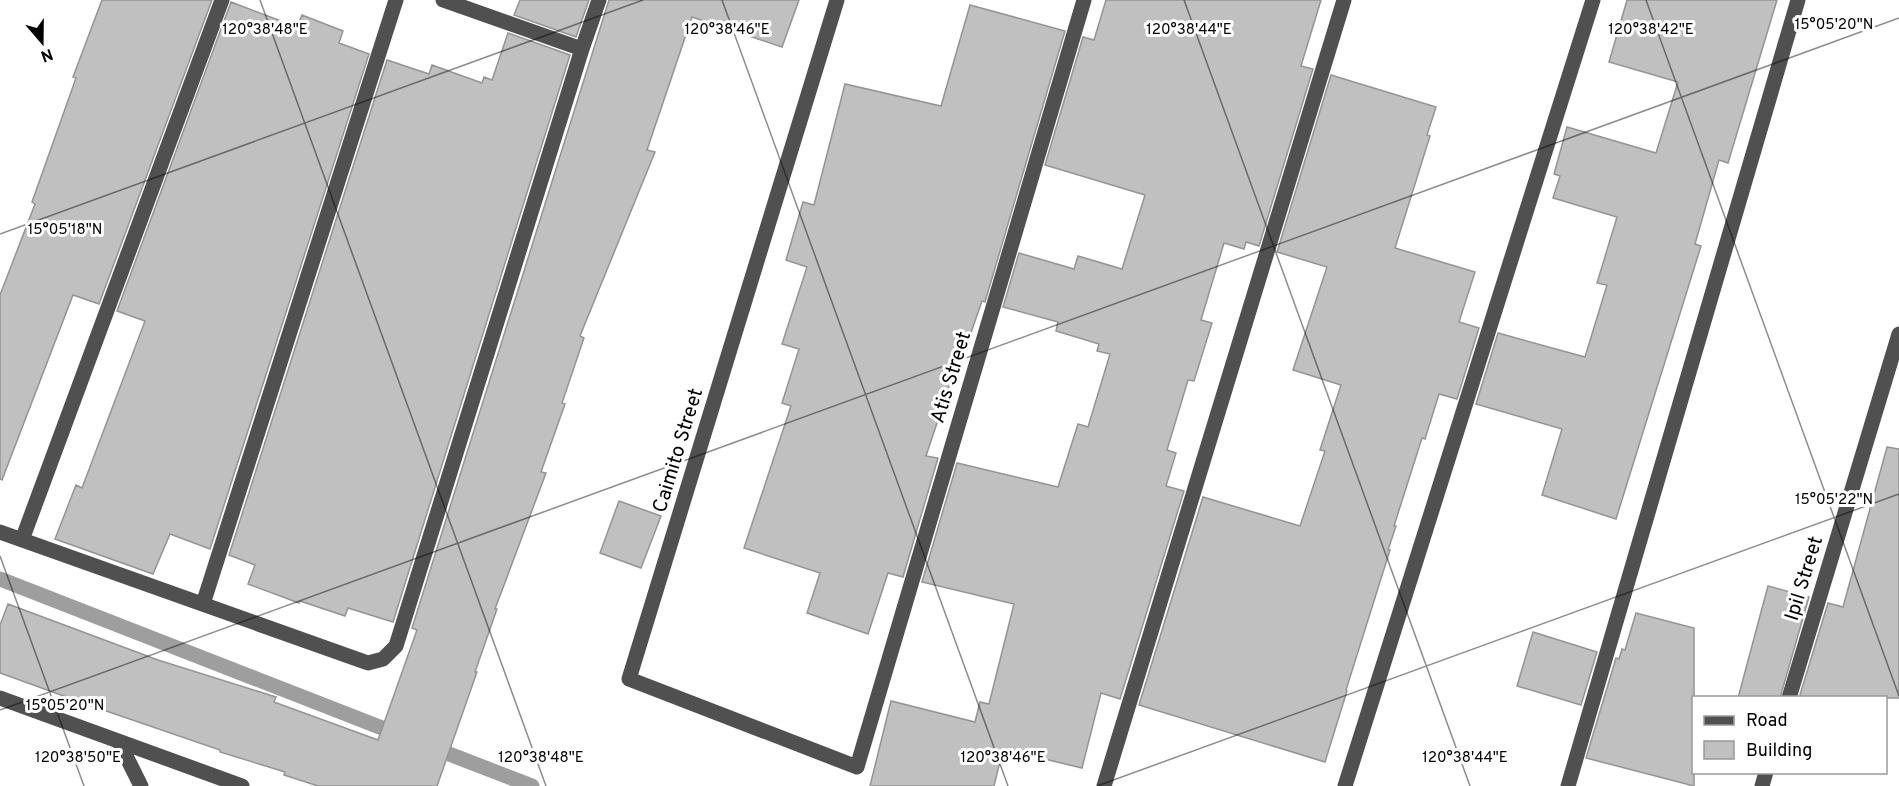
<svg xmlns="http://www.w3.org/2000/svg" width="1899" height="786" viewBox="0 0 1899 786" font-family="Overpass,sans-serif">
<rect width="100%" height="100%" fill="#fff"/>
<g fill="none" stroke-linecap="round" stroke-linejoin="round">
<!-- stream -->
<path stroke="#9e9e9e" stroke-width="15" d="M 0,579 L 400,735
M 431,747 L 532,786"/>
</g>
<!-- building -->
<path fill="#c0c0c0" stroke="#949494" stroke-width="1.5" d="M 102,0 L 212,0 L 99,304 L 73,295 L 2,480 L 0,479 L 0,295 L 35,204 L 32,202 L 76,78 L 73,77 Z
M 520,0 L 589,0 L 576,37 L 514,15 Z
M 609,0 L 799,0 L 782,47 L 692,17 L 647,150 L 655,152 L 580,336 L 584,338 L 562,403 L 565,404 L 541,472 L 546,473 L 495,609 L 497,609 L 475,672 L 477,672 L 437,786 L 318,786 L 284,775 L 285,772 L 220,752 L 220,750 L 83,703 L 0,673 L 0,625 L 8,604 L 158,660 L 276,697 L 274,702 L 378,740 L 417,630 L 412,628 Z
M 1106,0 L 1321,0 L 1301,66 L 1313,69 L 1259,246 L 1246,242 L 1244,249 L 1224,243 L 1201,320 L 1212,323 L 1194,381 L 1188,380 L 1167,450 L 1176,453 L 1166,486 L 1184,491 L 1120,699 L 1101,693 L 1082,768 L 1003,749 L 994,786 L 870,786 L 891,701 L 975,722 L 980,702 L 989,704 L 1014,604 L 922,582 L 957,463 L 1058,487 L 1078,424 L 1088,427 L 1110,354 L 1097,351 L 1099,344 L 1056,331 L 1058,322 L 1003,307 L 1019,253 L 1074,269 L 1078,256 L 1122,269 L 1145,195 L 1045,165 L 1083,37 L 1094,40 Z
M 1627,0 L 1777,0 L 1728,163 L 1719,160 L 1695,244 L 1701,246 L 1616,519 L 1542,495 L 1562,429 L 1476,404 L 1498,333 L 1585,357 L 1607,285 L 1597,283 L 1617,217 L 1553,198 L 1560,176 L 1554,174 L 1567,127 L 1656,153 L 1678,82 L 1609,62 Z
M 231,2 L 297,27 L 302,15 L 343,31 L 339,43 L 369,54 L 210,549 L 170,534 L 153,574 L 55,539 L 76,485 L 82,488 L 145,321 L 117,311 Z
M 970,5 L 1065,31 L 985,302 L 982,301 L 957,373 L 954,372 L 926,456 L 938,458 L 903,577 L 888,573 L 868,634 L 807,613 L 820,573 L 744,548 L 791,406 L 782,403 L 799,349 L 782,344 L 807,267 L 786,260 L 803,202 L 814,205 L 845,84 L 941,106 Z
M 508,33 L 570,55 L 393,622 L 348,608 L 345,616 L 300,601 L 299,603 L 248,584 L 255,565 L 229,555 L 387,60 L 429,74 L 432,65 L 482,83 L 484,77 L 492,80 Z
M 1331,75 L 1436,107 L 1427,135 L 1430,136 L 1395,248 L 1475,272 L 1459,322 L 1479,328 L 1457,399 L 1439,394 L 1425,439 L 1422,438 L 1394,526 L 1396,526 L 1388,550 L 1390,550 L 1346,690 L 1347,691 L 1325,762 L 1139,705 L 1203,497 L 1300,526 L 1325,451 L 1320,450 L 1341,385 L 1293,370 L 1327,267 L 1277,252 Z
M 1887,447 L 1899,449 L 1899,698 L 1799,698 L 1828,603 L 1843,607 Z
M 619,501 L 661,516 L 641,568 L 600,553 Z
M 1768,586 L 1809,597 L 1780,698 L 1738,698 Z
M 1636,613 L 1694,628 L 1694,786 L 1586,758 L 1616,658 L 1619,659 L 1622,649 L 1625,650 Z
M 1533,632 L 1597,652 L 1581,705 L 1517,686 Z"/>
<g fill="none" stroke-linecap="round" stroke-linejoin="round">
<!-- minor -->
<path stroke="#505050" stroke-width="15" d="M 837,0 L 629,679 L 857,767 L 1084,0
M 582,49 L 599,0
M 0,532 L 368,663 L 383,659 L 396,646 L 582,49 L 443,0
M 22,540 L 222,0
M 203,604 L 396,0
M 0,698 L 242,786
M 1789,698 L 1899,334
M 119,742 L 141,786
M 1104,786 L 1344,0
M 1345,786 L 1593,0
M 1568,786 L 1798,0
M 1762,786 L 1766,772"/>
</g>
<!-- ticks -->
<path fill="none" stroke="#000" stroke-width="1.5" stroke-opacity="0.45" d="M 260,0 L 546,786M 722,0 L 1008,786M 1184,0 L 1470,786M 1646,0 L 1899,696M 0,234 L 643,0M 0,556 L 84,786M 0,710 L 1899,18M 1097,786 L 1899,494"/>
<g text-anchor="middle" stroke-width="6" stroke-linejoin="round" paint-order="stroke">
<!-- street labels -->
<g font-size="20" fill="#000" stroke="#fff">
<text transform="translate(950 377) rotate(-73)" y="7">Atis Street</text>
<text transform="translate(677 450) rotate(-73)" y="7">Caimito Street</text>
<text transform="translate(1803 578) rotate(-73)" y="7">Ipil Street</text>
</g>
</g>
<g font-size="15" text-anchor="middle" fill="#000" stroke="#fff" stroke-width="6" stroke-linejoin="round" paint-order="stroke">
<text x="1834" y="29">15°05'20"N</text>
<text x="265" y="34">120°38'48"E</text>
<text x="727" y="34">120°38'46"E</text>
<text x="1189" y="34">120°38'44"E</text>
<text x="1651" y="34">120°38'42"E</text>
<text x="65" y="234">15°05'18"N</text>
<text x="1834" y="504">15°05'22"N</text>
<text x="65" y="710">15°05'20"N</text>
<text x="78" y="762">120°38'50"E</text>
<text x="541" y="762">120°38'48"E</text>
<text x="1003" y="762">120°38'46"E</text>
<text x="1465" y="762">120°38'44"E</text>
</g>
<!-- legend -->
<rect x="1692" y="696" width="195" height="78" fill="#ffffff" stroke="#999999" stroke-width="1.5"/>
<rect x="1704" y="716" width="30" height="9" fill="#505050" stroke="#999999" stroke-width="1.5"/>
<text x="1746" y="726" font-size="18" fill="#000000">Road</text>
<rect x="1704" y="741" width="30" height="18" fill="#c0c0c0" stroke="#999999" stroke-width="1.5"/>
<text x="1746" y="756" font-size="18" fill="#000000">Building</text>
<!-- north arrow -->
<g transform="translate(42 42) rotate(160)" stroke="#ffffff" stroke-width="4.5" paint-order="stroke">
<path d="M0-4.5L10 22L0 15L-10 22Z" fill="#000000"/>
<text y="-9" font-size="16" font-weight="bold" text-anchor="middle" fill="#000000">N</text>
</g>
</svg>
